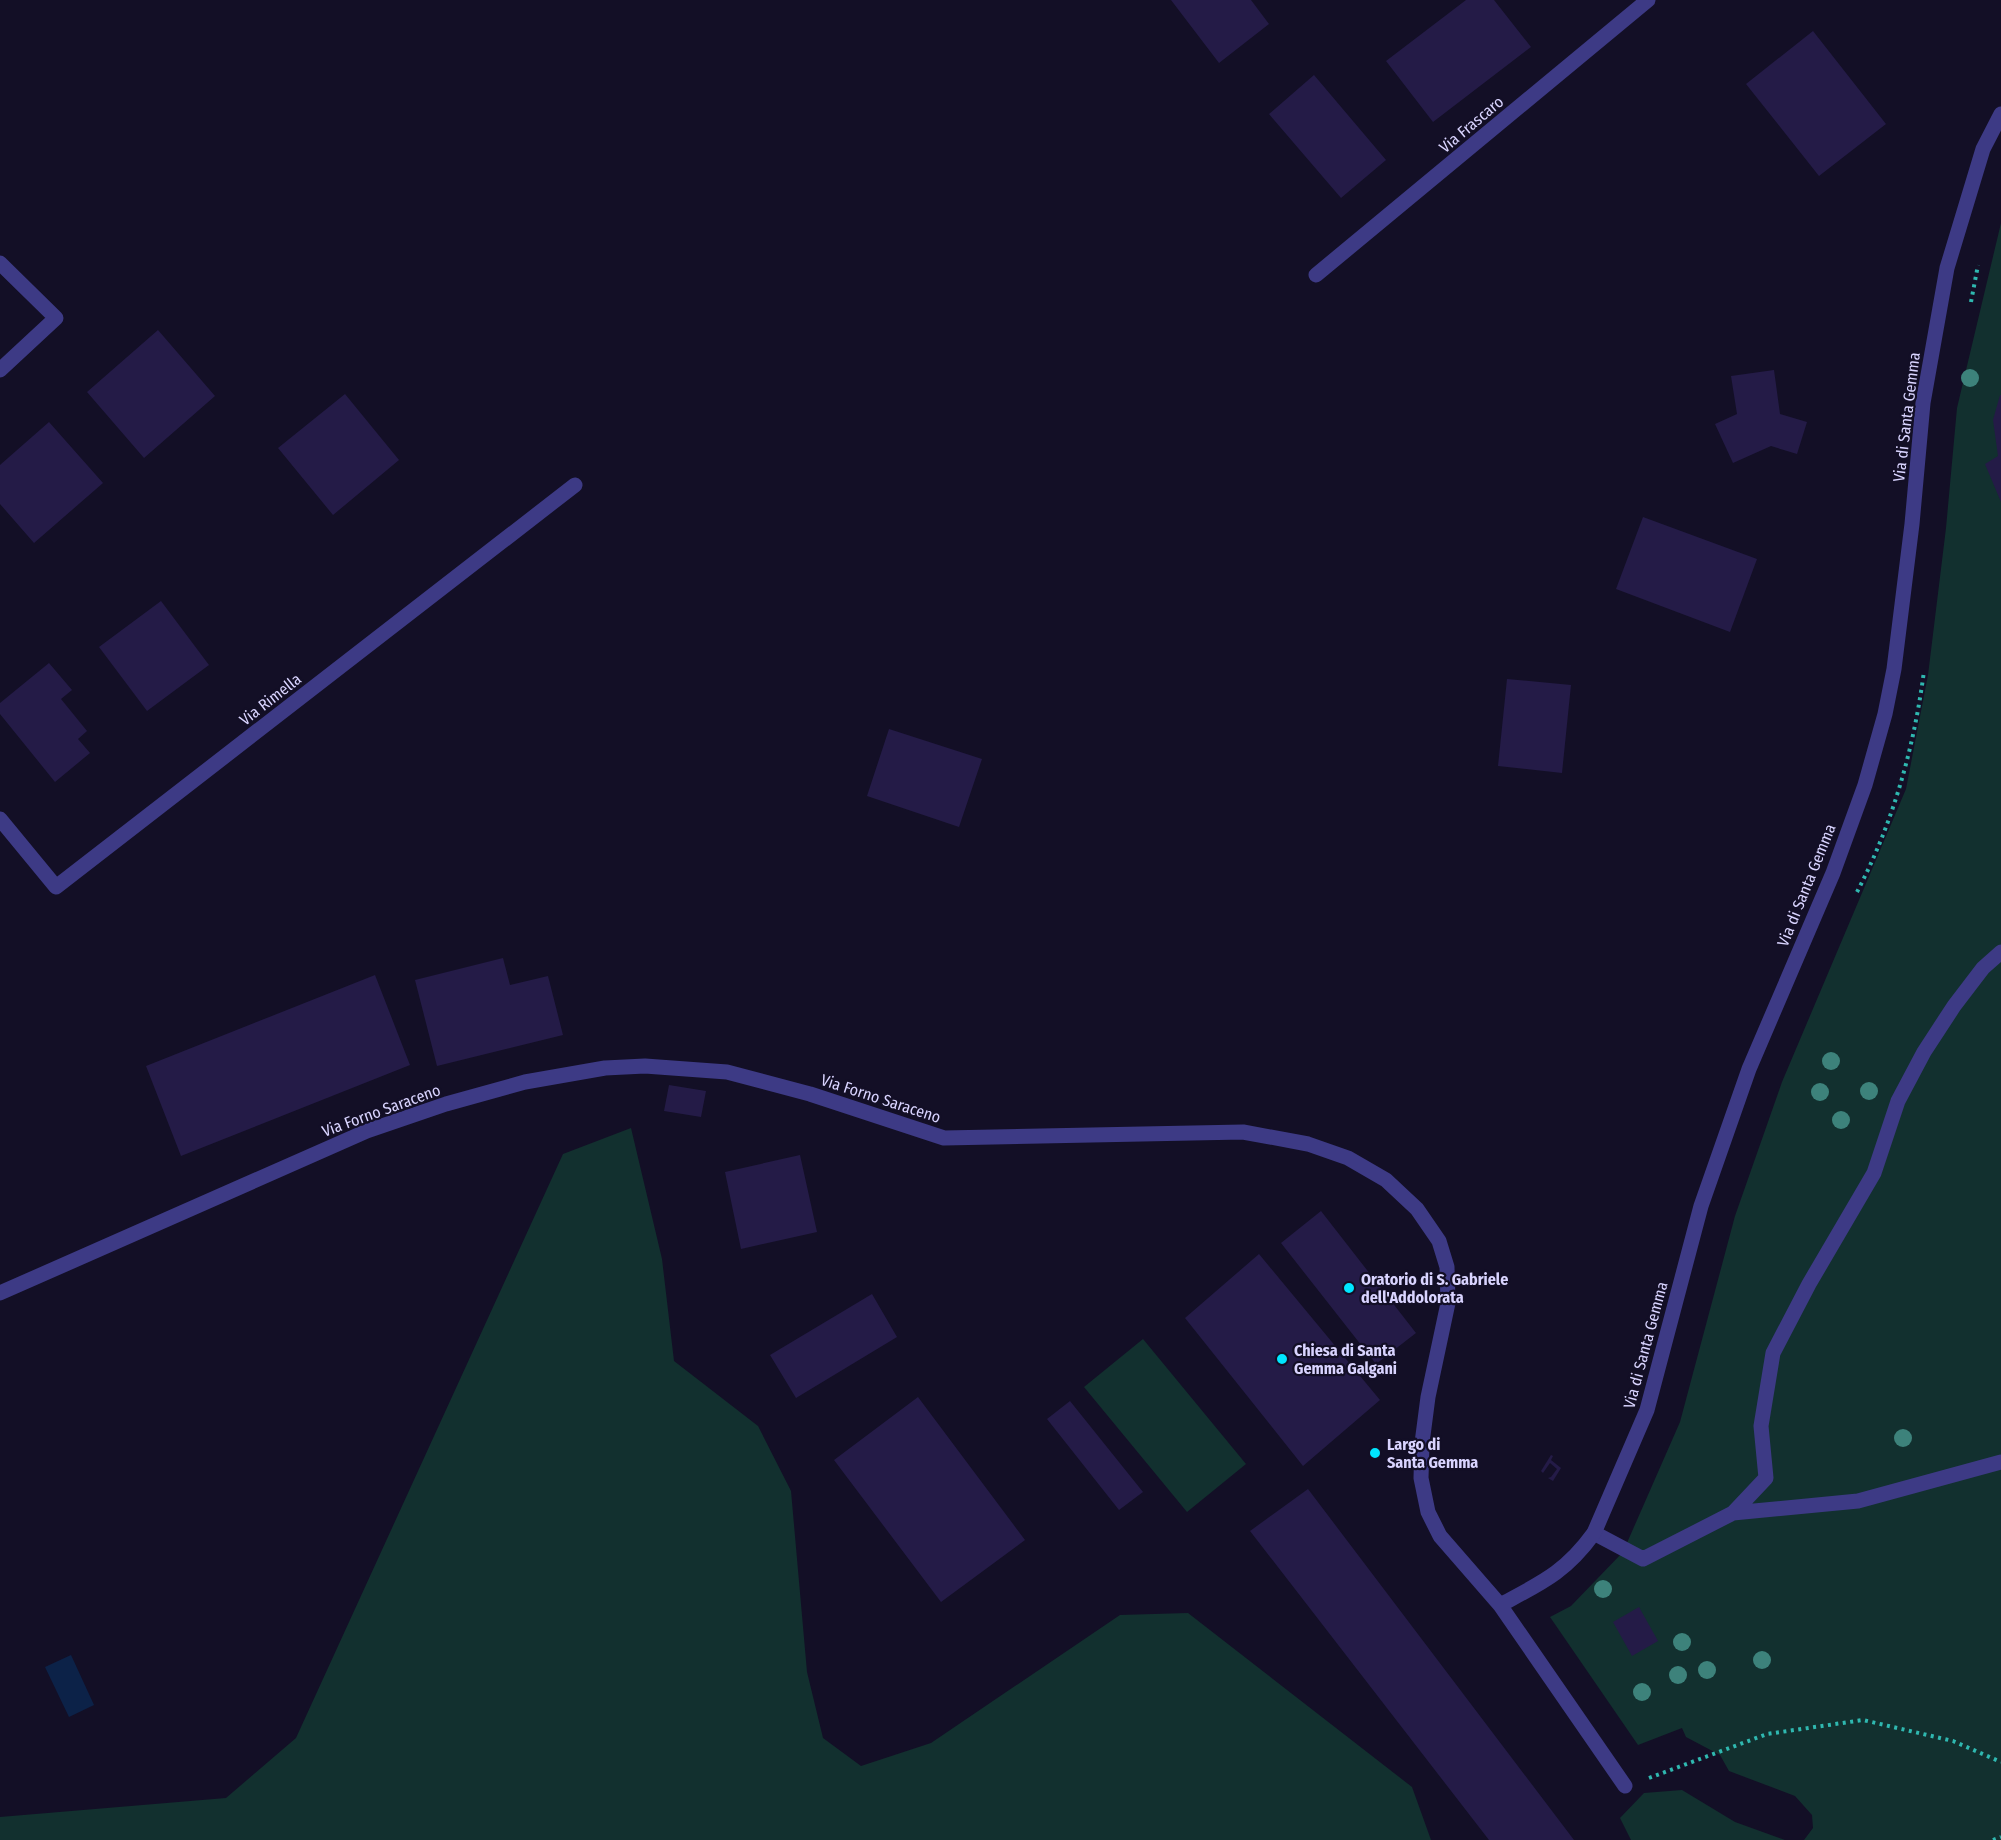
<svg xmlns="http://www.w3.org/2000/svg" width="2001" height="1840" viewBox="0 0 2001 1840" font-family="'Fira Sans Condensed',sans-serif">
<rect width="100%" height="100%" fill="#130f26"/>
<!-- green -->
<path fill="#12302f" d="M 2001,223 L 2001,1840 L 1804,1840 L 1813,1828 L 1812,1815 L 1795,1796 L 1729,1771 L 1720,1755 L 1686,1737 L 1682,1728 L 1638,1745 L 1550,1617 L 1571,1606 L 1623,1552 L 1680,1422 L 1735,1216 L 1782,1082 L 1906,789 L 1928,675 L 1946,528 L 1957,408 Z
M 631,1128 L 662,1259 L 674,1361 L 758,1426 L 791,1491 L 807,1672 L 823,1738 L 861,1766 L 931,1743 L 1120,1615 L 1188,1613 L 1412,1787 L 1431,1840 L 0,1840 L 0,1817 L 226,1798 L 296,1738 L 563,1154 Z
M 1143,1339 L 1246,1464 L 1187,1512 L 1084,1387 Z
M 1682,1790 L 1735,1822 L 1785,1840 L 1631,1840 L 1620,1818 L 1644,1793 Z"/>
<!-- water -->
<path fill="#0c2248" d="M 71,1655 L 94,1705 L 69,1717 L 45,1667 Z"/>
<!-- building -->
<path fill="#241b47" d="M 1171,0 L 1251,0 L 1269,24 L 1219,63 Z
M 1466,0 L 1494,0 L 1531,47 L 1433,122 L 1386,61 Z
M 1813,31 L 1886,124 L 1819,176 L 1746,84 Z
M 1314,75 L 1386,160 L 1341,198 L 1269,114 Z
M 158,330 L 215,396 L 144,458 L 87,392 Z
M 1774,370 L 1780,414 L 1807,422 L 1797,454 L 1771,446 L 1733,463 L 1715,424 L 1737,414 L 1731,376 Z
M 345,394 L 399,460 L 333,515 L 278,448 Z
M 2000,395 L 2001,395 L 2001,502 L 1985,464 L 1998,456 L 1993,420 Z
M 49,422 L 103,483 L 34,543 L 0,504 L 0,465 Z
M 1643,517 L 1757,559 L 1730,632 L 1616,589 Z
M 161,601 L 209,665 L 147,711 L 99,647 Z
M 49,663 L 72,690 L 61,699 L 87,731 L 78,739 L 90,753 L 55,782 L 0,714 L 0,703 Z
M 1507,679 L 1571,685 L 1562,773 L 1498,766 Z
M 889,729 L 982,759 L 959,827 L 867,796 Z
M 503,958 L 510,985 L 548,976 L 563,1035 L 437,1066 L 415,980 Z
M 375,975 L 410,1065 L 181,1156 L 146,1066 Z
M 669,1085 L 706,1091 L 701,1117 L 664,1111 Z
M 800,1155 L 817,1232 L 741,1249 L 725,1172 Z
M 1321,1211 L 1416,1333 L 1376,1364 L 1281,1243 Z
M 1259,1254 L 1380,1400 L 1303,1466 L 1185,1318 Z
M 872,1294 L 897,1337 L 796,1398 L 770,1355 Z
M 918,1397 L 1025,1540 L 941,1602 L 834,1460 Z
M 1070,1401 L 1143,1492 L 1119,1510 L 1047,1419 Z
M 1551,1455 L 1553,1456 L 1551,1460 L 1561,1468 L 1553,1481 L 1548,1478 L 1551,1477 L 1557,1469 L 1550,1463 L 1543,1473 L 1541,1471 Z
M 1308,1489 L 1574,1840 L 1489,1840 L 1250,1531 Z
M 1639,1607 L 1658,1641 L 1632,1656 L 1613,1622 Z"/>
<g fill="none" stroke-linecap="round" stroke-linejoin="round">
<!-- path -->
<path stroke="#2fb8b0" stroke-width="4" stroke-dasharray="3 4.5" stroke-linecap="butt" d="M 1971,302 L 1978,265
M 1857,892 C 1893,823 1914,748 1924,671
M 1649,1778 L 1767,1734 L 1863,1720 L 1953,1741 L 2001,1762
M 1993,1840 L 2001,1837"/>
<!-- service -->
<path stroke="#3d3a85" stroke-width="15" d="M 1733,1513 L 1858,1501 L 2001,1462
M 1594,1533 L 1643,1559 L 1733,1513 L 1766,1478 L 1761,1426 L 1773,1353 L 1809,1284 L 1874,1173 L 1898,1101 L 1924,1052 L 1954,1006 L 1983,968 L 2001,952"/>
<!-- minor -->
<path stroke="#3d3a85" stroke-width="15" d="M 0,263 L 56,318 L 0,370
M 1316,275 L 1648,0
M 0,819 L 56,887 L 575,485
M 0,1293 L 367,1131 L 446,1104 L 525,1082 L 605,1068 L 645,1066 L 727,1072 L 810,1094 L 944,1138 L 1243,1132 L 1308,1144 L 1348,1158 L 1386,1180 L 1417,1209 L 1439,1241 L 1447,1267 L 1448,1303 L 1428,1397 L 1422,1443 L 1421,1478 L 1428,1512 L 1440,1536 L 1500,1605 L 1625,1786
M 1500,1605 C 1541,1583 1565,1573 1594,1533 L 1647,1410 L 1701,1206 L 1749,1069 L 1833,873 L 1865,785 L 1885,714 L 1894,669 L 1912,524 L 1923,403 L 1947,268 L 1983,149 L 2001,114"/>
</g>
<!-- trees -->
<g fill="#3d827b">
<circle cx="1970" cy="378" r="9"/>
<circle cx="1831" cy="1061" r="9"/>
<circle cx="1869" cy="1091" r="9"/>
<circle cx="1820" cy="1092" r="9"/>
<circle cx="1841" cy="1120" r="9"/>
<circle cx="1903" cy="1438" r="9"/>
<circle cx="1603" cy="1589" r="9"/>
<circle cx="1682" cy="1642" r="9"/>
<circle cx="1762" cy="1660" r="9"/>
<circle cx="1707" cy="1670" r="9"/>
<circle cx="1678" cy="1675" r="9"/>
<circle cx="1642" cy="1692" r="9"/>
</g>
<!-- markers -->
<g fill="#00e5ff" stroke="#130f26" stroke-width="2">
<circle cx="1349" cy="1288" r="6"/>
<circle cx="1282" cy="1359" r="6"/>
<circle cx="1375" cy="1453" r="6"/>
</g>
<g text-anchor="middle" stroke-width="4.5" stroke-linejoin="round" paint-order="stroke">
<!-- street labels -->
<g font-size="16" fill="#d9d4ff" stroke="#130f26">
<text transform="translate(1471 124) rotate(-40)" y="6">Via Frascaro</text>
<text transform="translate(1906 417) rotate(-83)" y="6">Via di Santa Gemma</text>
<text transform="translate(270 699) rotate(-38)" y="6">Via Rimella</text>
<text transform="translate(1806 885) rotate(-68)" y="6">Via di Santa Gemma</text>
<text transform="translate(881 1098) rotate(18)" y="6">Via Forno Saraceno</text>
<text transform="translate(381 1110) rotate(-20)" y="6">Via Forno Saraceno</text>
<text transform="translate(1645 1345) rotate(-75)" y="6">Via di Santa Gemma</text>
</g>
<!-- poi labels -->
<g font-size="16" font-weight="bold" fill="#d9d4ff" stroke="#130f26" text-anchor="start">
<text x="1361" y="1285">Oratorio di S. Gabriele<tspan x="1361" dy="18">dell'Addolorata</tspan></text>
<text x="1294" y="1356">Chiesa di Santa<tspan x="1294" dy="18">Gemma Galgani</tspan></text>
<text x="1387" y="1450">Largo di<tspan x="1387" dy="18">Santa Gemma</tspan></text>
</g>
</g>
</svg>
